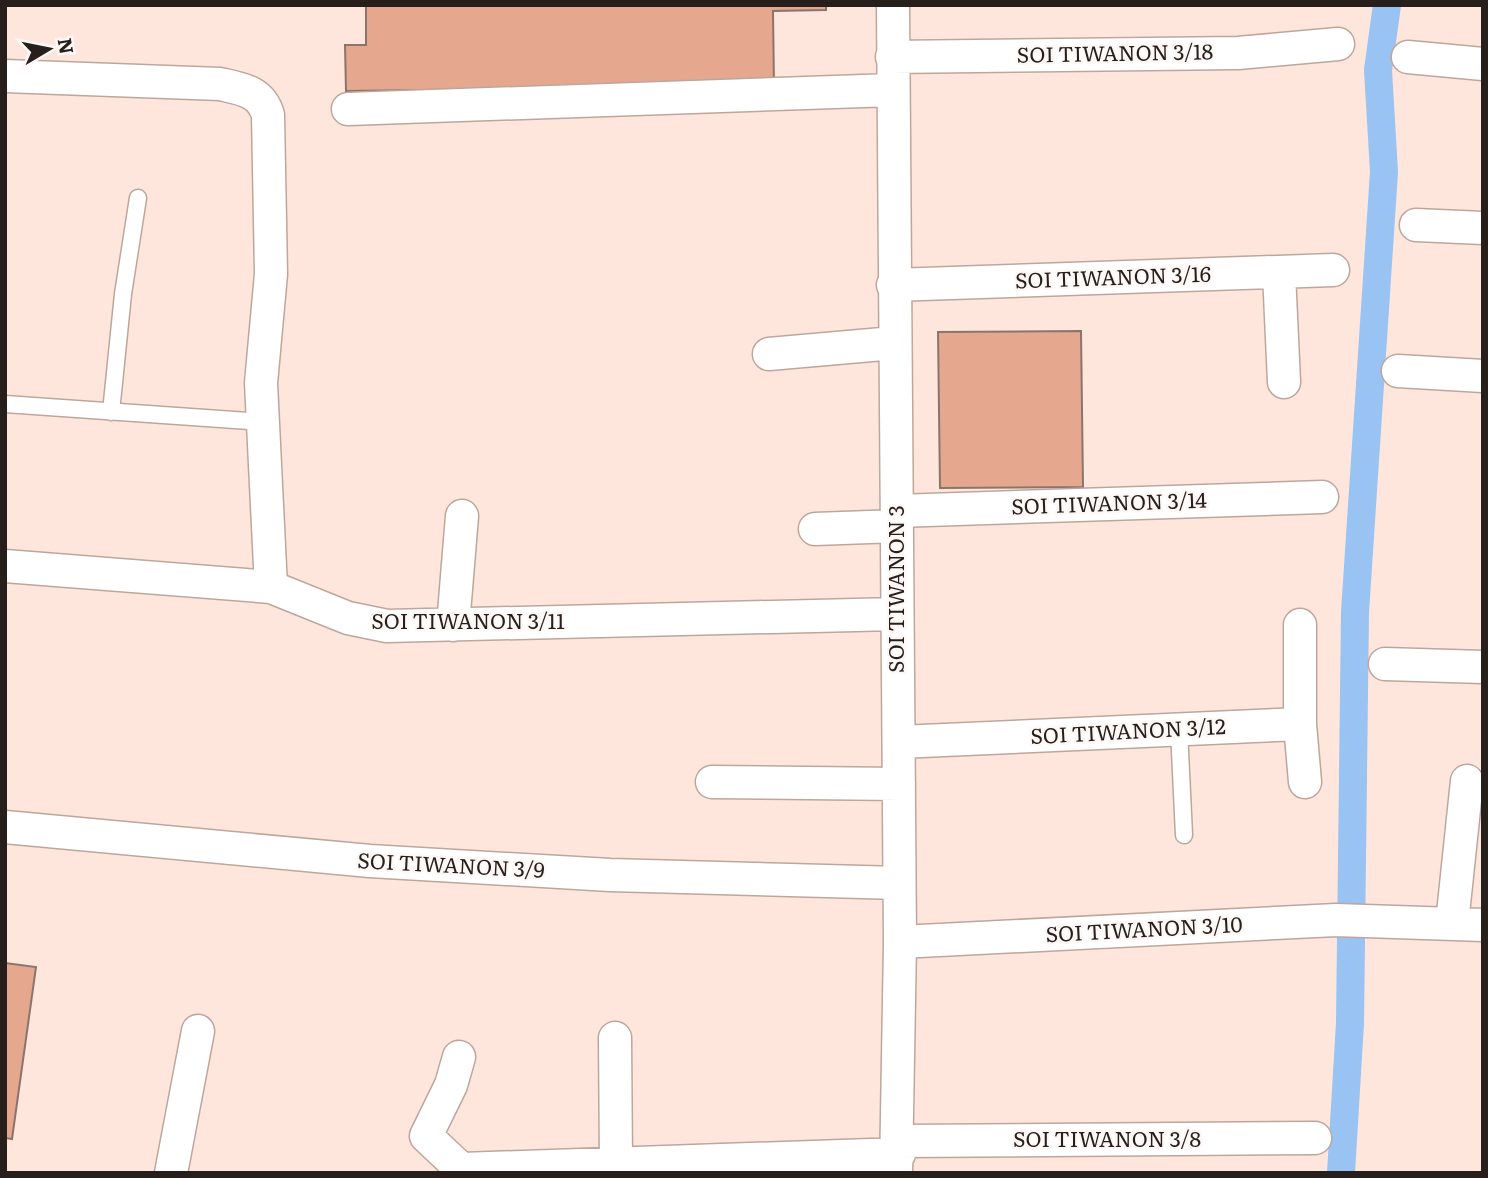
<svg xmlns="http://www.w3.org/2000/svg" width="1488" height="1178" viewBox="0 0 1488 1178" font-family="Literata,serif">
<rect width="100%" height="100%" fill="#fee6dc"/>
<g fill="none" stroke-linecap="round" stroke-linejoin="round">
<!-- canal -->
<path stroke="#98c3f2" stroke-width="28" d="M 1341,1173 L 1350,1023 L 1355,612 L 1384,172 L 1378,70 L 1387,5"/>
</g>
<!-- building -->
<path fill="#e5a78e" stroke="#8a756d" stroke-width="2" d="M 366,5 L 826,5 L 826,10 L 773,11 L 774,86 L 346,91 L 345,45 L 366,45 Z
M 1081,331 L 1083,487 L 940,488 L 938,332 Z
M 5,963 L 36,967 L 12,1139 L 5,1138 Z"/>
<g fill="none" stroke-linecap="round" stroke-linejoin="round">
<!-- service casing -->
<g stroke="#bda79d" stroke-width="19">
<path id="service" d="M 5,404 L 262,422
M 111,412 L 123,294 L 138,198
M 1179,730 L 1184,835"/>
</g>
<!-- minor casing -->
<g stroke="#bda79d" stroke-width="35">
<path id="minor" d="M 893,5 L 900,942 L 896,1173
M 892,57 L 1238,53 L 1338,44
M 1408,57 L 1483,64
M 5,76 L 220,84 C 242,89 261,91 268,115 L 271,274 L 261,383 L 271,587
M 348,109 L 892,90
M 1416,225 L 1483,228
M 1279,273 L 1284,382
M 893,285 L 1333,270
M 769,354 L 894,343
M 1398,371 L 1483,376
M 897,511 L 1322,497
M 815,529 L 897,526
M 5,566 L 271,587 L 348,618 L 387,626 L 896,614
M 453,625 L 462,516
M 1385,664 L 1483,667
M 1300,724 L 1300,625
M 899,742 L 1300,724 L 1305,782
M 712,782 L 899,784
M 5,827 L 370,861 L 610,875 L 899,883
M 1452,923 L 1467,781
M 900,942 L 1336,920 L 1483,925
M 615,1038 L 616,1164
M 459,1057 L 451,1085 L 426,1136 L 461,1169 L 899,1154
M 899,1141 L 1315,1138
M 171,1173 L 198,1031"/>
</g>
<!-- service -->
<use href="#service" stroke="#fff" stroke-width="16"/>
<!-- minor -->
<use href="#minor" stroke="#fff" stroke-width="32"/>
</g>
<g text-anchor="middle" stroke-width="5" stroke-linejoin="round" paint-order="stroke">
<!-- street labels -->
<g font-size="21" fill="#271f1b" stroke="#fdf8f6">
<text transform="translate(1115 54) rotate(-1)" y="7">SOI TIWANON 3/18</text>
<text transform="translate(1113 278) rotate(-2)" y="7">SOI TIWANON 3/16</text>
<text transform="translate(1109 504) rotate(-2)" y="7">SOI TIWANON 3/14</text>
<text transform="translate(897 589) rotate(-90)" y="7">SOI TIWANON 3</text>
<text x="468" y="629">SOI TIWANON 3/11</text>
<text transform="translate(1128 732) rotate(-3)" y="7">SOI TIWANON 3/12</text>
<text transform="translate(451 866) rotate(3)" y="7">SOI TIWANON 3/9</text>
<text transform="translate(1144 930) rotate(-3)" y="7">SOI TIWANON 3/10</text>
<text x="1107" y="1147">SOI TIWANON 3/8</text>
</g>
</g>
<!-- border -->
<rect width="1488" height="1178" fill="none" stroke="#271f1b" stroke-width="14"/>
<!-- north arrow -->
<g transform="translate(49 49) rotate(80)" stroke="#fdf8f6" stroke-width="5" paint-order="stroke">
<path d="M0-5L12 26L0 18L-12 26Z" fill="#271f1b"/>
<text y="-10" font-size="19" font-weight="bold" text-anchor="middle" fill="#271f1b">N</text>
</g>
</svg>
